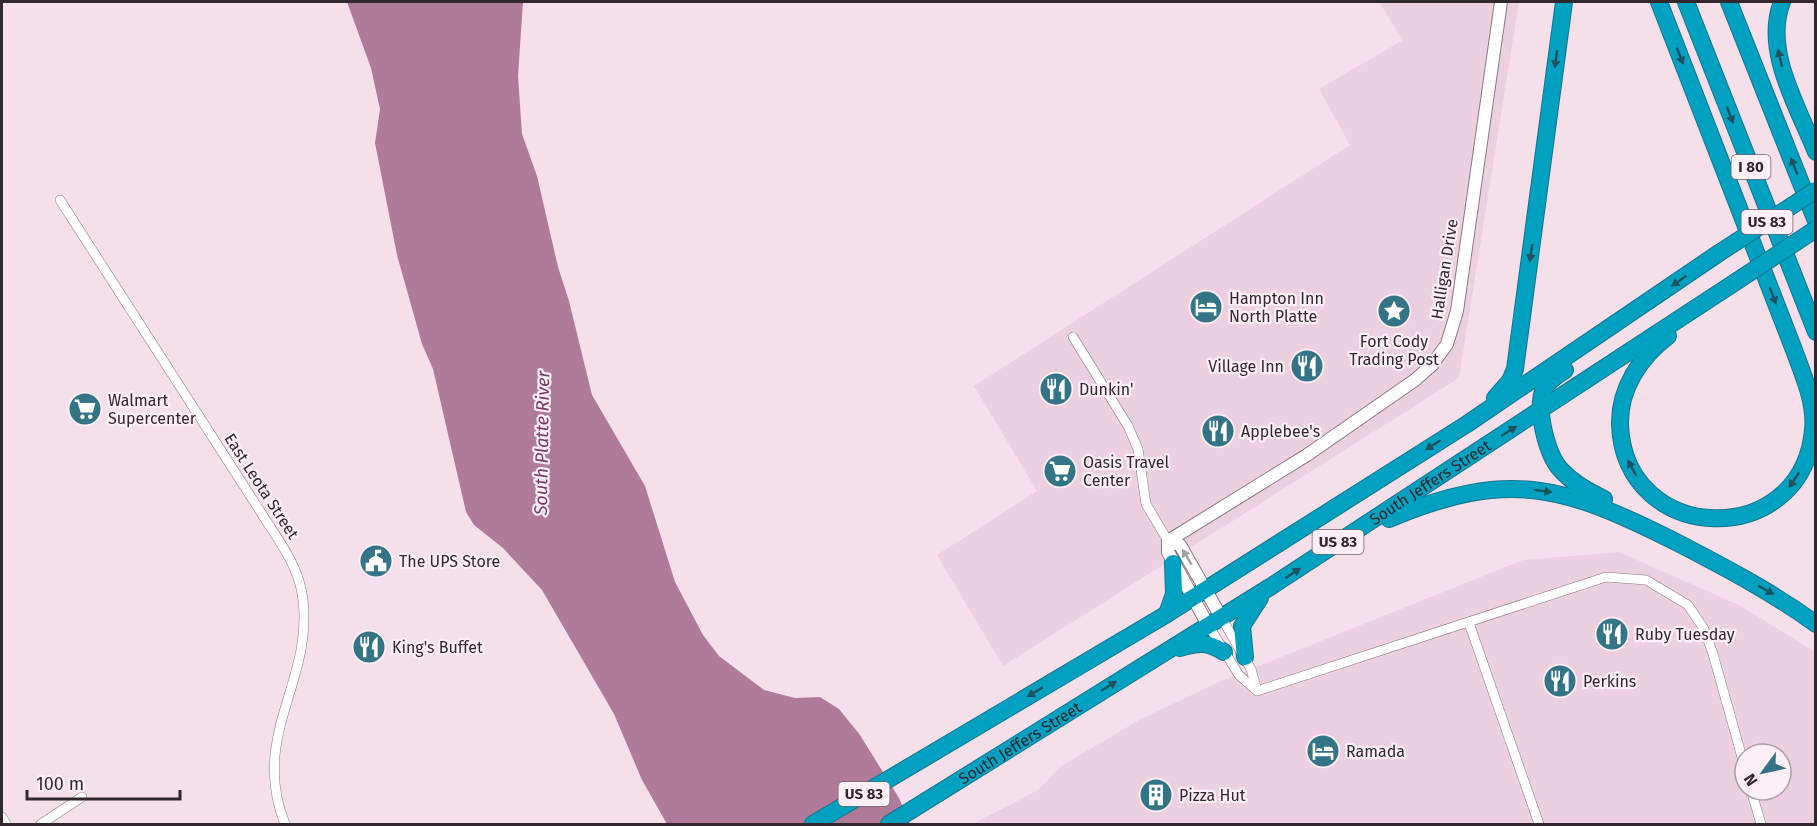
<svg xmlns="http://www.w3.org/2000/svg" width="1817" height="826" viewBox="0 0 1817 826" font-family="'Fira Sans',sans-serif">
<rect width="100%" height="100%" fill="#f5dfeb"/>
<!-- built -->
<path fill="#edd0e0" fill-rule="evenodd" d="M 1379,2 L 1519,2 L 1459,378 L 1003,666 L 937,555 L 1037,491 L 974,386 L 1350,145 L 1319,89 L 1403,40 Z
M 1619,552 L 1739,605 L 1815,652 L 1815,824 L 973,824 L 1038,790 L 1061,766 L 1141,719 L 1219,682 L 1523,560 ZM 1745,754 L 1781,754 L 1781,790 L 1745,790 Z"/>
<!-- water -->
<path fill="#b07a99" d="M 347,2 L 523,2 L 518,76 L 522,134 L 537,176 L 558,267 L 569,301 L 592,395 L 645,486 L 675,582 L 703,635 L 719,656 L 764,690 L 795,698 L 820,697 L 839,709 L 860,735 L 899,798 L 910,824 L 667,824 L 642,780 L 614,714 L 542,590 L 503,548 L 474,525 L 466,512 L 433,369 L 422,344 L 397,255 L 375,143 L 380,109 L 371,68 Z"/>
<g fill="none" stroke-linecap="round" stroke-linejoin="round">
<!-- street casing -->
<g stroke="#8b7883" stroke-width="10">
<path id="street" d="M 60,200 L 269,525 C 284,548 300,571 303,600 C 313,682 250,736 285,824
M 1073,337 L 1128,426 L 1138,449 L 1146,504 L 1168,541
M 1221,617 L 1251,669 L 1257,691
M 1469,623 L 1539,824
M 1208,625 L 1239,675 L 1257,691
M 1257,691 L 1606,577 L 1646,580 L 1688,605 L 1704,629 L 1713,654 L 1745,768
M 1751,790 L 1761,824
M 2,817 L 6,824
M 41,824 L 82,797"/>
</g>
<!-- secondary casing -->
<g stroke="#8b7883" stroke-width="14">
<path id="secondary" d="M 1168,541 L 1307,455 L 1415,380 L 1432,365 L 1447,344 L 1457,311 L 1501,2
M 1168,541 L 1180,545 L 1221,617
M 1168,541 L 1168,552 L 1208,625"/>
</g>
<!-- highway casing -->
<g stroke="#11768c" stroke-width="18">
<g id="highway">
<path d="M 1659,2 L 1794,350 C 1803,375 1816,403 1813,430 C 1802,551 1625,546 1620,425 C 1619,389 1640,357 1668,336"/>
<path d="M 1686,2 L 1816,332"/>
<path d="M 1729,2 L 1816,221"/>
<path d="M 1782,2 C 1763,50 1798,107 1816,152"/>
<path d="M 1565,370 C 1557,375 1548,381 1544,389 C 1535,409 1547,455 1561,470 C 1573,483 1589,492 1604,499"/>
<path d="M 1495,398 L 1510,381 L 1515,369 L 1564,2"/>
<path d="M 1389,519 C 1510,468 1565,486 1678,543 C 1726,568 1772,592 1816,624"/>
<path d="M 1167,614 L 1174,594 L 1173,563"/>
<path d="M 1180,648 C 1198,642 1208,642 1224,652"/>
<path d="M 1245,657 L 1242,626 L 1260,598"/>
<path d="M 813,824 L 1167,614 L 1467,424 L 1719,253"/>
<path id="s1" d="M 889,824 L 1270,587 L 1737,281"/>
</g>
</g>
<!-- street -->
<use href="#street" stroke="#fff" stroke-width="9"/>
<!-- secondary -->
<use href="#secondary" stroke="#fff" stroke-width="12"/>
<!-- highway -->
<use href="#highway" stroke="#00a0c0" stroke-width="16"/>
<!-- highway-bridge casing -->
<g stroke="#11768c" stroke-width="18" stroke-linecap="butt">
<path id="highway-bridge" d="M 1719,253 L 1816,190
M 1737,281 L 1816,229"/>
</g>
<!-- highway-bridge -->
<use href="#highway-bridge" stroke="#00a0c0" stroke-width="16"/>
</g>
<!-- one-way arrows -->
<defs><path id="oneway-solid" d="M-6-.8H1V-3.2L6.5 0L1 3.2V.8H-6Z" transform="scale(1.5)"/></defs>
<g fill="#1f5260">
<use href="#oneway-solid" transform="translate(1680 56) rotate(69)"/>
<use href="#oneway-solid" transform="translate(1780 58) rotate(-103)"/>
<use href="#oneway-solid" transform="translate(1556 59) rotate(98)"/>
<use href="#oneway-solid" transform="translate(1730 115) rotate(69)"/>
<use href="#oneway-solid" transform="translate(1794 166) rotate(-112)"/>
<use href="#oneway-solid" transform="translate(1531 253) rotate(98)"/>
<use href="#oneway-solid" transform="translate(1679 281) rotate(145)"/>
<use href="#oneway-solid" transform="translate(1773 296) rotate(69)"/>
<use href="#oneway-solid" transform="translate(1509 431) rotate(-33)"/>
<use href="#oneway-solid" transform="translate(1433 445) rotate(148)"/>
<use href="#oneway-solid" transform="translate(1632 468) rotate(-119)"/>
<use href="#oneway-solid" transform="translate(1794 480) rotate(124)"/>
<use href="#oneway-solid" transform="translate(1543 491) rotate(7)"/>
<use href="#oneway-solid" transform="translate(1293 573) rotate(-33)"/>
<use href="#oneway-solid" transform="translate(1766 590) rotate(29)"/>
<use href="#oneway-solid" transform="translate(1109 686) rotate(-32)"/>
<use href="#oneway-solid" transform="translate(1035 692) rotate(149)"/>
</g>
<use fill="#a29ea0" href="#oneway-solid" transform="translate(1187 557) rotate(-121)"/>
<!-- icons -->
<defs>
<g id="hotel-disc" transform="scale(1.725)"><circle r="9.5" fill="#337587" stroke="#fdeff6"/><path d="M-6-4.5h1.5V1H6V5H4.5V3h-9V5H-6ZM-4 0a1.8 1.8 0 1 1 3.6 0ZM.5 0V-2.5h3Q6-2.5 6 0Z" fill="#fff"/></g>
<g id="sight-disc" transform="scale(1.725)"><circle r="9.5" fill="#337587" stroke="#fdeff6"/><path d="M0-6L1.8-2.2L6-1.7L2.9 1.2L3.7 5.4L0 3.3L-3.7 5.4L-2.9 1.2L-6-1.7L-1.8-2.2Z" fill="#fff"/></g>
<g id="restaurant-disc" transform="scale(1.725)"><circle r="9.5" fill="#337587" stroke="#fdeff6"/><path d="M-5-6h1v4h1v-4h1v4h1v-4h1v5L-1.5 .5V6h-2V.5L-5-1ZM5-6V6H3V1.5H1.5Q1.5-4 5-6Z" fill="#fff"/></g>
<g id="supermarket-disc" transform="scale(1.725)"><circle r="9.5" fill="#337587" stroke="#fdeff6"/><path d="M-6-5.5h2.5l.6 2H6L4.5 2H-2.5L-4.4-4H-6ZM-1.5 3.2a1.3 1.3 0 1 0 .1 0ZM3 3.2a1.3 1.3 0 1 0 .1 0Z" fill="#fff"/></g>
<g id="civic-disc" transform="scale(1.725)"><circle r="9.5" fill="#337587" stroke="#fdeff6"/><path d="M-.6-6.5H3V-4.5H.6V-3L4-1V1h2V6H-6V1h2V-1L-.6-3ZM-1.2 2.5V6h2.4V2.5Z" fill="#fff"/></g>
<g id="building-disc" transform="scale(1.725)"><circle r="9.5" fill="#337587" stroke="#fdeff6"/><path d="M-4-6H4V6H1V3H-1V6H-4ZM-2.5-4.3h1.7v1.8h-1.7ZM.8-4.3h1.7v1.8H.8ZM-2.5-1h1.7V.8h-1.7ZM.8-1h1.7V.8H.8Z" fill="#fff"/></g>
</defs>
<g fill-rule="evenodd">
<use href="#hotel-disc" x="1206" y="307"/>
<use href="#sight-disc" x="1394" y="311"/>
<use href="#restaurant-disc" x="1307" y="366"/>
<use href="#restaurant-disc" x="1056" y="389"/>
<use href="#supermarket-disc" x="85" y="409"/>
<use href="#restaurant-disc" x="1218" y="431"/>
<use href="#supermarket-disc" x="1060" y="471"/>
<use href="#civic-disc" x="376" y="561"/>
<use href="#restaurant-disc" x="1612" y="634"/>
<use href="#restaurant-disc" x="369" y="647"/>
<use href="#restaurant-disc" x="1560" y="681"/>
<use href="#hotel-disc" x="1323" y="751"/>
<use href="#building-disc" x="1156" y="795"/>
</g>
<g text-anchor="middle" stroke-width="4.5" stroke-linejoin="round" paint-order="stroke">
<!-- shield labels -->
<g fill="#fdeff6" stroke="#6e6469" stroke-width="1.5">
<rect x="1731.5" y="155" width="39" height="24" rx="4.5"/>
<rect x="1741.5" y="210" width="51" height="24" rx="4.5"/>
<rect x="1312.5" y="530" width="51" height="24" rx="4.5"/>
<rect x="838.5" y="782" width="51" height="24" rx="4.5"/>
</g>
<g font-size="15" font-weight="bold" fill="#30282c">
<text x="1751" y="172">I 80</text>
<text x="1767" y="227">US 83</text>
<text x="1338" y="547">US 83</text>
<text x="864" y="799">US 83</text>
</g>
<!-- street labels -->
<g font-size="16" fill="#30282c" stroke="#fdeff6">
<text transform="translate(1444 269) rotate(-81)" y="6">Halligan Drive</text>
<text dy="6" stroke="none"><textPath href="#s1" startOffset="640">South Jeffers Street</textPath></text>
<text transform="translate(262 486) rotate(57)" y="6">East Leota Street</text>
<text dy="6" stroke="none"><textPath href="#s1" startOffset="154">South Jeffers Street</textPath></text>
</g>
<!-- poi labels -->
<g font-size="16" fill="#30282c" stroke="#fdeff6" text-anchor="start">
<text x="1229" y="304">Hampton Inn<tspan x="1229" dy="18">North Platte</tspan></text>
<text x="1394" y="347" text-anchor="middle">Fort Cody<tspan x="1394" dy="18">Trading Post</tspan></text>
<text x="1284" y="372" text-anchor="end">Village Inn</text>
<text x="1079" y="395">Dunkin'</text>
<text x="108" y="406">Walmart<tspan x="108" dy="18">Supercenter</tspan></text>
<text x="1241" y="437">Applebee's</text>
<text x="1083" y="468">Oasis Travel<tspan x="1083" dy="18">Center</tspan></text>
<text x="399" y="567">The UPS Store</text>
<text x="1635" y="640">Ruby Tuesday</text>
<text x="392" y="653">King's Buffet</text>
<text x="1583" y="687">Perkins</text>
<text x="1346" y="757">Ramada</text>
<text x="1179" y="801">Pizza Hut</text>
</g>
<!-- water labels -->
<g font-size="18" font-style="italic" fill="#7d3964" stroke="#fdeff6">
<text transform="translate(542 443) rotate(-89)" y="6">South Platte River</text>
</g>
</g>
<!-- border -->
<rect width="1817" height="826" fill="none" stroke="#30282c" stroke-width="6"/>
<!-- north arrow -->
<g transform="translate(1763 772) rotate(237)"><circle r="28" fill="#fdeff6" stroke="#ab9fa5" stroke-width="1.5"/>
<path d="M0-4.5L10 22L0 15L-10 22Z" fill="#337587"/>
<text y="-9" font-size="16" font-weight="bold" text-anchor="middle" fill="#30282c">N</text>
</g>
<!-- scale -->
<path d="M27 790v9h153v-9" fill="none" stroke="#30282c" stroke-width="3"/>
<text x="36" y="790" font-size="18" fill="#30282c" stroke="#fdeff6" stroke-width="4.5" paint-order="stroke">100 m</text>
</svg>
